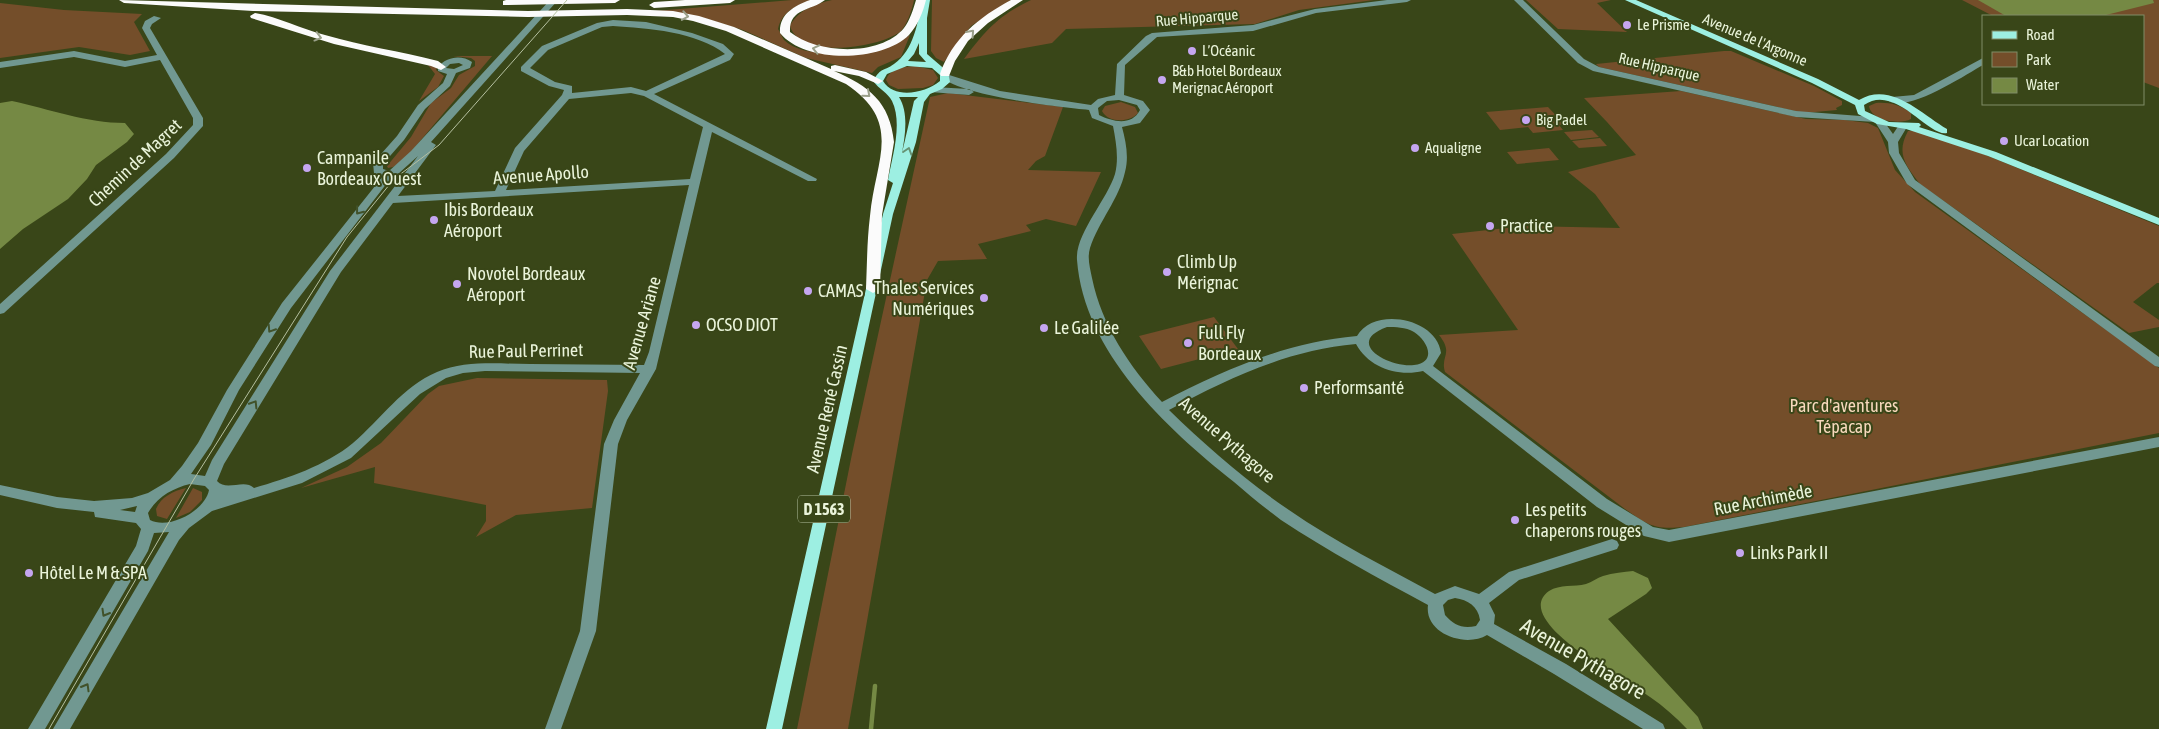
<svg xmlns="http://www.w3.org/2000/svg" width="2159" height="729" viewBox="0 0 2159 729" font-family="'Asap Condensed',sans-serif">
<rect width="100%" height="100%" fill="#394618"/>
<!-- green -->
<path fill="#744e2a" d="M 792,0 L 812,0 C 796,6 782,11 778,29 C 780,32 782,37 784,40 C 808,64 884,51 910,35 L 901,57 L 878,67 L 872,73 L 806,58 L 743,30 L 704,18 L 681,13 L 654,11 Z
M 832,0 L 914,0 C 912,10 907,25 900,32 C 878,48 800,60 790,26 C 798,10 815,4 832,0 Z
M 932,0 L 1011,0 L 971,26 L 944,62 L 936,58 L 931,51 Z
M 1031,0 L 1374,0 L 1299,10 L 1255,24 L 1066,29 L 1052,43 L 964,59 C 986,30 998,16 1031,0 Z
M 1526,0 L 1611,0 L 1597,3 L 1627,32 L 1558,29 Z
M 1962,0 L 2159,0 L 2159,88 L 2143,82 L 2143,16 L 1993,16 Z
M 0,3 L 64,10 L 142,14 L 134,22 L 150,51 L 130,55 L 79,47 L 0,58 Z
M 1724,51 L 1731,51 L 1814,86 L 1842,101 L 1842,105 L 1836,108 L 1837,110 L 1804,113 L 1599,67 L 1596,64 Z
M 453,56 L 492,56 L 404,160 L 393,167 L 388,168 L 387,166 L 411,137 L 431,103 L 451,88 L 459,75 L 475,66 L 475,61 L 471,58 Z
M 428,65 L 437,67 L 436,70 L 444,76 L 438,87 L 419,101 L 435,74 Z
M 915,66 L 933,70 L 938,78 L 933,85 L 923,88 L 898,89 L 889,85 L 886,80 C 890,68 904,67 915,66 Z
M 1681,91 L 1806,119 L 1845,120 L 1868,123 L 1878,128 L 1895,170 L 1915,192 L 2159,368 L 2159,433 L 1684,527 C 1654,530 1648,525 1625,509 L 1445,372 C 1440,356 1454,354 1439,335 L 1518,330 L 1452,234 L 1524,226 L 1620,228 L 1595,194 L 1568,172 L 1636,155 L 1607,122 L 1584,98 Z
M 948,93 L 1063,107 L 1045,156 L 1036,161 L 1028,170 L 1101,172 L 1076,226 L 1046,219 L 1026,225 L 1031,231 L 978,244 L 987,259 L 938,261 L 927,280 L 848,729 L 797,729 L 852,454 L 930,97 Z
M 1121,102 L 1135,107 L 1138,113 C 1129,123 1108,123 1102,111 L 1105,106 Z
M 1876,103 C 1889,102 1901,105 1911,113 L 1911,119 C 1900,125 1871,121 1869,106 Z
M 1548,107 L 1564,124 L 1559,125 L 1563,130 L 1533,133 L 1528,127 L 1500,130 L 1486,112 Z
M 1592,130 L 1599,137 L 1571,140 L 1564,132 Z
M 1908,131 L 1921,131 L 1961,145 L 2159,226 L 2159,283 L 2157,283 L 2133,302 L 2159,320 L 2159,327 L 2129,333 L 1920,184 C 1905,165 1896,153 1908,131 Z
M 1600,138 L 1607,146 L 1579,148 L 1572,141 Z
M 1549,148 L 1559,160 L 1517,164 L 1507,152 Z
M 1214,317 L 1238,349 L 1161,369 L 1139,336 Z
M 477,378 L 607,380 L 608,391 L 592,508 L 516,515 L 476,537 L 486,521 L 486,505 L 374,483 L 375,467 L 301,488 L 347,467 L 381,443 L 428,394 L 439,386 Z
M 186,488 L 167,519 L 157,516 L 156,509 C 161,497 173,491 186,488 Z
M 193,488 L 202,492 L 202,500 L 190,512 L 176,518 Z"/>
<!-- water -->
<path fill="#758944" d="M 1978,0 L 2153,0 L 2154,3 L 2102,16 L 2006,16 Z
M 12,101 C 49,109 87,123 125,123 L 134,134 L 127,142 L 96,165 L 87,179 L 68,199 L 23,229 L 0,249 L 0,103 Z
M 1633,571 L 1648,578 L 1652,588 L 1646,594 L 1608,619 L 1698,717 L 1703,729 L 1687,729 C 1676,717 1663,706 1650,697 C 1632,684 1508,621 1549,591 C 1560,584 1574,587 1586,584 C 1592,582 1597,578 1603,576 C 1613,573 1624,572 1633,571 Z"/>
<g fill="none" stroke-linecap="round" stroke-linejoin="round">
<!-- stream -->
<path stroke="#758944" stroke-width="4.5" d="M 871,729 L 875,686"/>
<!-- minor -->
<path fill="#719891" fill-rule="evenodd" d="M 550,0 L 558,0 L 431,142 L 436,145 L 398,196 L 495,191 L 515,148 L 562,95 L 564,90 L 549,86 L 521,71 L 521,67 L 542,46 L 597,23 L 613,20 L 646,22 L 692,33 L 723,44 L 734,54 L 730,60 L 654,94 L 817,179 L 816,181 L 808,181 L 712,132 L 656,369 L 627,420 L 618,444 L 596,631 L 561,729 L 545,729 L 580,631 L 604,444 L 614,420 L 640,373 L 485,371 L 463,373 L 446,378 L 420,394 L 351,458 L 302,483 L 212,511 L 189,528 L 179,540 L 70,729 L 53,729 L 169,532 L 154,533 L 148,551 L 45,729 L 28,729 L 136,546 L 141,529 L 136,523 L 95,517 L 94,512 L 57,508 L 0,495 L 0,485 L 57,497 L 94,501 L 132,498 L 148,493 L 170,480 L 182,466 L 198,443 L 227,390 L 282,303 L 383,176 L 374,173 L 373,163 L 397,136 L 418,105 L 443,83 L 447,74 L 438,71 L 438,67 C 446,57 461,54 472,62 L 470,68 L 456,73 L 450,86 L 425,109 L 404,140 L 383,164 L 383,169 L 389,171 L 411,151 ZM 613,26 C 647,28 698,32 725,54 L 646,91 L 631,87 L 572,93 L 572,86 L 555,82 L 530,68 L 548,50 L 602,27 ZM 459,63 L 463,65 L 454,69 L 446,68 L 450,64 ZM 631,93 L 644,96 L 703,127 L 690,179 L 506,190 L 524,151 L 569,99 ZM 418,156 L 330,271 L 212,460 L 205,476 L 191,474 L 211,445 L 239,390 L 291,308 L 387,183 L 392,178 L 399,178 L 400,176 L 398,174 ZM 689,185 L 649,352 L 644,365 C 606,365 568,364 530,364 C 499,364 466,360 437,372 C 402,387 381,419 353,443 C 325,466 288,478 254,488 C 244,478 227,492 217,481 L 224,464 L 341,272 L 393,203 ZM 190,484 L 205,486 L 209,490 C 205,511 169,530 150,520 L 148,513 C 157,497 173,488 190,484 ZM 137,506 L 135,512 L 120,510 Z
M 1387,0 L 1411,0 L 1407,2 L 1316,13 L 1253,31 L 1157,37 L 1125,65 L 1124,95 L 1143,101 L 1150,110 L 1140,123 L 1122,127 C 1126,142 1129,157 1125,172 C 1119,199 1099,221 1090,248 C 1087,258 1090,268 1092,278 C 1102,326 1129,366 1162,402 C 1224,370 1286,342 1357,336 C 1374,306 1437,318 1441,353 L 1433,366 L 1607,499 L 1653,527 L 1669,530 L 2159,437 L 2159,447 L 1669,542 L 1644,536 L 1597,507 L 1423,371 C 1398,377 1369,368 1356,344 C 1288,350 1229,378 1169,410 C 1206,446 1246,481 1289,510 C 1335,542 1386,567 1435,594 L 1455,586 L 1479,594 L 1509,572 L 1612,539 L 1617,541 L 1619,545 L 1617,549 L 1519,580 L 1489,603 L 1495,615 L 1494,624 L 1566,664 L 1663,724 L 1665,729 L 1643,729 L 1554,674 L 1487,635 C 1466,648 1424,634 1428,605 C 1378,578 1328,551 1281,520 C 1265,508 1249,495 1234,482 C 1166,428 1084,352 1077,260 C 1075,234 1107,200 1115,174 C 1119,158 1116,142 1113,126 L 1092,118 L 1089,110 C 1057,107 963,96 941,77 L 946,74 L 1000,91 L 1091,105 L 1098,99 L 1115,95 L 1117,64 L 1146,36 L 1152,33 L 1253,25 L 1315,9 ZM 1119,100 L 1137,105 L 1140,110 C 1132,126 1113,122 1099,115 L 1098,108 L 1107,101 ZM 1387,327 C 1396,327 1405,327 1414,332 C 1427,340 1438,362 1414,365 C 1390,368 1343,343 1387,327 ZM 1455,598 C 1468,600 1478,606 1480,620 L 1476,626 C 1462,629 1454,625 1445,615 L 1443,605 L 1448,600 Z
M 1514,0 L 1523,0 L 1584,59 L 1599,67 L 1796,111 L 1873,117 L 1883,120 L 1893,134 L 1899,125 L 1905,125 L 1907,127 L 1898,142 L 1899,153 L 1915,180 L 2159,357 L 2159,367 L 2155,366 L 1907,184 L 1889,153 L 1888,142 L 1875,122 L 1796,117 L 1593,71 L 1578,63 Z
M 154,16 L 161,18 L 152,24 L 150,28 L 203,118 L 203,126 L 174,158 L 4,313 L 0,314 L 0,304 L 166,154 L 193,125 L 193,118 L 160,60 L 125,67 L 74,57 L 0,68 L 0,62 L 74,51 L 125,61 L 157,55 L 142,28 L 145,21 Z
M 1983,58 L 1983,65 C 1965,75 1905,115 1887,100 L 1892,97 L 1914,95 Z
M 933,87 L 969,89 L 974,92 L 969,95 L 930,92 L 928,90 Z"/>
<!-- major -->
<path fill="#9defe2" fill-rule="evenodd" d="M 922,0 L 930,0 L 927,18 L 927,54 L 948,72 L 950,82 L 942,89 L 930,94 L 924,102 L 916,142 L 893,214 L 782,729 L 766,729 L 883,214 L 893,183 L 888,180 C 892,157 903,124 892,101 C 888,93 879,89 873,81 C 882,66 883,72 894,64 C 914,50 918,22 922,0 ZM 919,43 L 919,54 L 926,62 L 908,61 L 914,54 ZM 907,66 L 932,68 L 940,75 L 940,81 C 925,93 895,100 883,81 L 887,74 ZM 899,97 L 918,97 L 914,101 L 902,153 C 905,136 909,113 899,97 Z
M 1625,0 L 1636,0 L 1818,79 L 1859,100 C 1891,81 1921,114 1947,129 L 1947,133 C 1928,137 1895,83 1864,105 L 1865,111 L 1889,122 L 1919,123 L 1921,125 L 1919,127 L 1996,152 L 2159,218 L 2159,225 L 1988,156 L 1906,129 L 1877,124 L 1858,114 L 1855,105 L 1812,83 Z"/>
<!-- highway -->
<path fill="#fbfbfb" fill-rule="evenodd" d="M 119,0 L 528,11 L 627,9 L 673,11 L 699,16 L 734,27 L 831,69 L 831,66 L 835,65 L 866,72 L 883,81 L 878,84 L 859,76 L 834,71 C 869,86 890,102 894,142 L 882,215 L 880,289 L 873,293 L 866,289 C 867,265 867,240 870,216 C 875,160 904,123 846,84 L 726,31 L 693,21 L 673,17 L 627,15 L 528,17 L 253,11 L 124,3 Z
M 506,0 L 620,0 L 615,3 L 503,5 L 503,1 Z
M 685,0 L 735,0 L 730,3 L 654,8 L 649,5 L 654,2 Z
M 810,0 L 825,0 C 811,11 789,8 790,32 C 817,54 880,57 904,28 C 910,20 913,10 916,0 L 926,0 C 923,12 918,25 909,35 C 882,62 805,64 780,33 C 779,14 794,6 810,0 Z
M 1011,0 L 1023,0 L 988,23 L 968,41 L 955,61 L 949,76 L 941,76 L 940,74 C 952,39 979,17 1011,0 Z
M 255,13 C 279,17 301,29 325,35 C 362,46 400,51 438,61 L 446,67 L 441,70 L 431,66 L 334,44 L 251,18 L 250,16 Z"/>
<!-- tram -->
<path stroke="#b5c0a0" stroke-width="1" d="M 49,729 L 194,479 L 347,237 L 394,179 L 439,145 L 567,0"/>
</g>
<!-- one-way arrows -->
<defs><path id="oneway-chevron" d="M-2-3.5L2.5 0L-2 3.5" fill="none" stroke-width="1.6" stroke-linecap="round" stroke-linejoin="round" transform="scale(1.25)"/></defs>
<g stroke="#9aa08a">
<use href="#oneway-chevron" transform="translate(685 16) rotate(10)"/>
<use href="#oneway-chevron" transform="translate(971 33) rotate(-48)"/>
<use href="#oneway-chevron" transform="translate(318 37) rotate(15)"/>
<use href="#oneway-chevron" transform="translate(816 49) rotate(-168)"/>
<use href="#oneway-chevron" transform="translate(867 94) rotate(41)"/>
</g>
<use stroke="#669273" href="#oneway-chevron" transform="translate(908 151) rotate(-72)"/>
<g stroke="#41522a">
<use href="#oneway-chevron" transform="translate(359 211) rotate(128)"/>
<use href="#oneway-chevron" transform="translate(271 329) rotate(123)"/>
<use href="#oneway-chevron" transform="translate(254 404) rotate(-58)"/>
<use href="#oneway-chevron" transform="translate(105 613) rotate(120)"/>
<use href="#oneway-chevron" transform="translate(86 687) rotate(-60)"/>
</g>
<!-- markers -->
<g fill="#c5a6f0" stroke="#394618" stroke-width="2">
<circle cx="1627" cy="25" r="5"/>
<circle cx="1192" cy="51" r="5"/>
<circle cx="1162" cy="80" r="5"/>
<circle cx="1526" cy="120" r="5"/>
<circle cx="2004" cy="141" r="5"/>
<circle cx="1415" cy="148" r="5"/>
<circle cx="307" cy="168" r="5"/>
<circle cx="434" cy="220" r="5"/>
<circle cx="1490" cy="226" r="5"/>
<circle cx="1167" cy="272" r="5"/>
<circle cx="457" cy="284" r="5"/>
<circle cx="808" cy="291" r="5"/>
<circle cx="984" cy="298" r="5"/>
<circle cx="696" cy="325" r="5"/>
<circle cx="1044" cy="328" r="5"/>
<circle cx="1188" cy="343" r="5"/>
<circle cx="1304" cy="388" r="5"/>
<circle cx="1515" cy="520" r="5"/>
<circle cx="1740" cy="553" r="5"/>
<circle cx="29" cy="573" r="5"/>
</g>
<g text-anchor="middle" stroke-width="4" stroke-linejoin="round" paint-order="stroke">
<!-- far-street labels -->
<g font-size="15" fill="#eaf4da" stroke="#394618">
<text transform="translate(1197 18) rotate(-5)" y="5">Rue Hipparque</text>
<text transform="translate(1755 40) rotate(23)" y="5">Avenue de l'Argonne</text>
<text transform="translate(1659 67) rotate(13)" y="5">Rue Hipparque</text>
</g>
<!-- far-poi labels -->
<g font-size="15" fill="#eaf4da" stroke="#394618" text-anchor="start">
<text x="1637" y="30">Le Prisme</text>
<text x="1202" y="56">L’Océanic</text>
<text x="1172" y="76">B&amp;b Hotel Bordeaux<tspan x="1172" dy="17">Merignac Aéroport</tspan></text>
<text x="1536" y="125">Big Padel</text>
<text x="2014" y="146">Ucar Location</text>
<text x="1425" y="153">Aqualigne</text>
</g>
<!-- shield labels -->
<rect fill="#394618" stroke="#b5c0a0" stroke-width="1" x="798" y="495.5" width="52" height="27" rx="4"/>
<g font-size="16" font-weight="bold" fill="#eaf4da">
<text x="824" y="515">D 1563</text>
</g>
<!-- poi labels -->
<g font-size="18" fill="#eaf4da" stroke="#394618" text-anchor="start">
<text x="317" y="164">Campanile<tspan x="317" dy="21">Bordeaux Ouest</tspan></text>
<text x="444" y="216">Ibis Bordeaux<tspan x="444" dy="21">Aéroport</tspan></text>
<text x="1500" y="232">Practice</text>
<text x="1177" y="268">Climb Up<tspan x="1177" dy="21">Mérignac</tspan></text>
<text x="467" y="280">Novotel Bordeaux<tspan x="467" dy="21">Aéroport</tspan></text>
<text x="974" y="294" text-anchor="end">Thales Services<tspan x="974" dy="21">Numériques</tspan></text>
<text x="818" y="297">CAMAS</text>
<text x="706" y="331">OCSO DIOT</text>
<text x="1054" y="334">Le Galilée</text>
<text x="1198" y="339">Full Fly<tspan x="1198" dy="21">Bordeaux</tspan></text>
<text x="1314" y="394">Performsanté</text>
<text x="1525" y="516">Les petits<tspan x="1525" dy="21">chaperons rouges</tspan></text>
<text x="1750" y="559">Links Park II</text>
<text x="39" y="579">Hôtel Le M &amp; SPA</text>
</g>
<!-- street labels -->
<g font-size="18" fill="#eaf4da" stroke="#394618">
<text transform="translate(135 163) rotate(-43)" y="6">Chemin de Magret</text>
<text transform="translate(541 175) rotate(-4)" y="6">Avenue Apollo</text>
<text transform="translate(642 323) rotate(-74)" y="6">Avenue Ariane</text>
<text transform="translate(526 351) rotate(-1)" y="6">Rue Paul Perrinet</text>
<text transform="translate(827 409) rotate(-77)" y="6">Avenue René Cassin</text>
<text transform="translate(1227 440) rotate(41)" y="6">Avenue Pythagore</text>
<text transform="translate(1763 500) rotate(-11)" y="6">Rue Archimède</text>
</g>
<!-- park labels -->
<g font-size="18" fill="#f8d9bd" stroke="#394618">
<text x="1844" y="412">Parc d'aventures<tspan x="1844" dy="21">Tépacap</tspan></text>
</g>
<!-- near-street labels -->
<g font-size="21" fill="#eaf4da" stroke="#394618">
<text transform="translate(1583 659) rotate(30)" y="7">Avenue Pythagore</text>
</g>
</g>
<!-- legend -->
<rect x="1982" y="15" width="162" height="90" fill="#394618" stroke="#808c66"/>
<rect x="1992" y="31" width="25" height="8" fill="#9defe2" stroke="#808c66"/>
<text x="2026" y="40" font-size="15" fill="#eaf4da">Road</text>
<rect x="1992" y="52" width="25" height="15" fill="#744e2a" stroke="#808c66"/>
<text x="2026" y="65" font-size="15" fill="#eaf4da">Park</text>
<rect x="1992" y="78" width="25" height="15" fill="#758944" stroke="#808c66"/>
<text x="2026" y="90" font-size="15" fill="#eaf4da">Water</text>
</svg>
